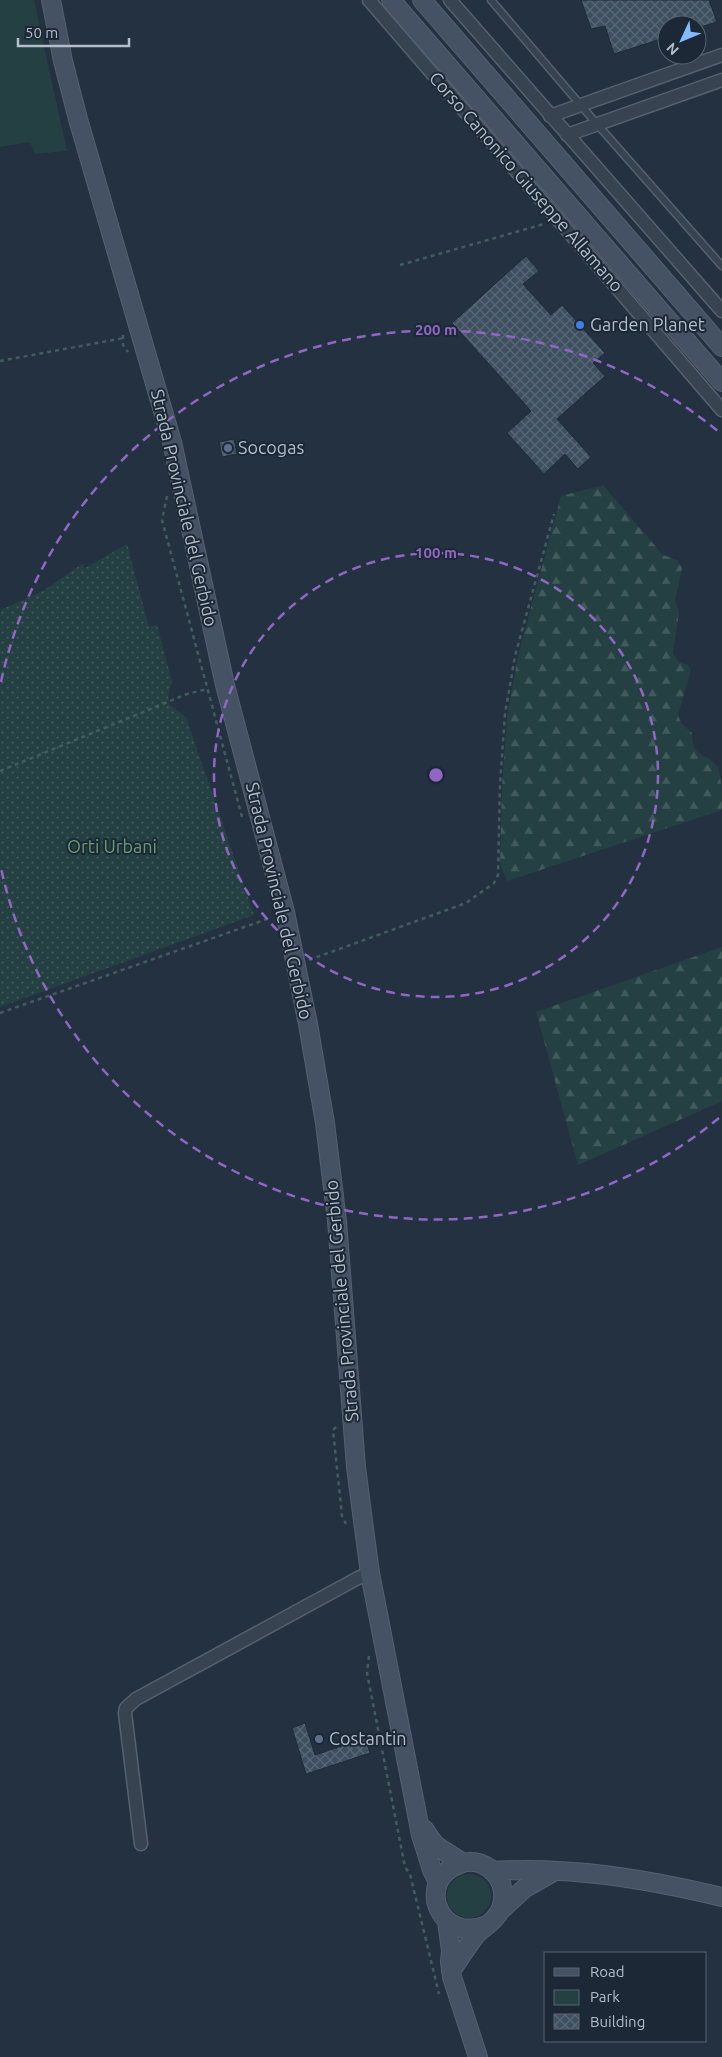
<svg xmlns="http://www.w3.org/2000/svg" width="722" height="2057" viewBox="0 0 722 2057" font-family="Ubuntu,sans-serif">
<defs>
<pattern id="forest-firs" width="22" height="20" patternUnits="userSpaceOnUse" patternTransform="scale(1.25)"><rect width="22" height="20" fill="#254042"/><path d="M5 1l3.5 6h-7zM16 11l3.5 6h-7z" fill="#425a5c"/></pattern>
<pattern id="garden-dots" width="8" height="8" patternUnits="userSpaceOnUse" patternTransform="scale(1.25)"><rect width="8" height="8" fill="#254042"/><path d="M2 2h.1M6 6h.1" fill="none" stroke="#425a5c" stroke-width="1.8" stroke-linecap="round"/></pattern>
<pattern id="building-cross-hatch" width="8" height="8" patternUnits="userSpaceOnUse" patternTransform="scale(1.25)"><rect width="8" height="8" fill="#3e5060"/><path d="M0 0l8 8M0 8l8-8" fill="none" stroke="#586775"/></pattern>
</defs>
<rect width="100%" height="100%" fill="#233141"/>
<!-- green -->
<path fill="#254042" d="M 0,0 L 34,0 L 67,151 L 35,154 L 30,142 L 0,147 Z
M447 1896a22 22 0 1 1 44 0a22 22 0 1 1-44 0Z"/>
<!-- forest -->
<path fill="url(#forest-firs)" d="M 603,485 L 663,555 L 677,560 L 682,568 L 675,600 L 679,613 L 673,653 L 678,661 L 688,665 L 691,670 L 678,715 L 681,723 L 692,733 C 692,761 707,750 718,768 C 722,780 722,797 722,810 L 507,881 L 500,864 L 502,786 L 507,717 L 518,656 L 561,496 Z
M 722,947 L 722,1101 L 578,1165 L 536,1012 Z"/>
<!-- garden -->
<path fill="url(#garden-dots)" d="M 127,544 L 149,627 L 157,625 L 172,682 L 168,696 L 170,705 L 186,717 L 254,915 L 0,1007 L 0,610 L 43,591 L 82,564 L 85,568 Z"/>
<!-- building -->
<path fill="url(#building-cross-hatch)" stroke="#1e2a38" d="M 581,0 L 709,0 L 717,22 L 697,28 L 697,25 L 667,25 L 667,37 L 614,54 L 605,26 L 591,29 Z
M 526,256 L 539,271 L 523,284 L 551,315 L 562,305 L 605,353 L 593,363 L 605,376 L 557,419 L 591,457 L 578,469 L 565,454 L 544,474 L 507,433 L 531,411 L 452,323 Z
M 234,439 L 237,454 L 222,457 L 219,442 Z
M 305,1723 L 315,1755 L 365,1738 L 370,1753 L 306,1774 L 292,1728 Z"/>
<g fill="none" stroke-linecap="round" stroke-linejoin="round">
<!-- lane casing -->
<g stroke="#55616e" stroke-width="9">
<path id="lane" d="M 491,0 L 596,123 L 722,266"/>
</g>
<!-- street casing -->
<g stroke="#55616e" stroke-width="15">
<path id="street" d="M 369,0 L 722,410
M 450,0 L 722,311
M 550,116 L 722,55
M 567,135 L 722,80
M 141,1844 L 125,1713 L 126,1708 L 136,1699 L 358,1578 L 370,1573"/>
</g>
<!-- secondary casing -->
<g stroke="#55616e" stroke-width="20">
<path id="secondary" d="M 51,0 L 63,61 L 78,119 L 172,442 L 225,685 L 285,912 L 308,1024 L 325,1123 L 337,1221 L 356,1467 L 363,1521 L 370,1573 L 421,1835 L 432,1870 L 438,1882
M 391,0 L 722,382
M 422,0 L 722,347
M 424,1829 L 435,1845 L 463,1863
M 492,1871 C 571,1866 646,1879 722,1897
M 501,1910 L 525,1888 L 555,1871
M 447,1921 L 451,1951 L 450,1962 L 452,1977 L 478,2057
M 451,1971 C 459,1959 467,1947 475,1936 C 481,1929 489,1925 495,1918 C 508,1903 505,1879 489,1868 C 480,1862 469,1860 460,1864 C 414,1880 439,1945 487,1925"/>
</g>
<!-- path -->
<path stroke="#435d5f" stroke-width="2.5" stroke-dasharray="4 4" stroke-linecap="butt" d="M 400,265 L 544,224
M 123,335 L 123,345 L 128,352
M 0,361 L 124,338
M 167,496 L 162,520 L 242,817
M 0,771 L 187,694 L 207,689
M 309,960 L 466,903 L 494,883 L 498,875 L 500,784 L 505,714 L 515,656 L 554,514
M 0,1013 L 270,918
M 336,1427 L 333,1430 L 342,1516 L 346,1524
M 369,1656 L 367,1673 L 405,1867 L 410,1874 L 439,1994"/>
<!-- lane -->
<use href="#lane" stroke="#374351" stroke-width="6"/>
<!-- street -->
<use href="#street" stroke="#374351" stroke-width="12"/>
<!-- secondary -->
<use href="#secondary" stroke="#455264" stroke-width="18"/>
</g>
<!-- distance rings -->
<g fill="none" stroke="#9166c4" stroke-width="2.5" stroke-dasharray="9 6">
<circle cx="436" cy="775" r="222"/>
<path d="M719 1118A445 445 0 0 1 1 868M1 682A445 445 0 0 1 719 432"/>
</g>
<!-- markers -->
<circle fill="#3f7fe0" stroke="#1c2836" stroke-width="2" cx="580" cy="325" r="5"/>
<g fill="#5c6f8a" stroke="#1c2836" stroke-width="2">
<circle cx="228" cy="448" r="5"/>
<circle cx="319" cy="1739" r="5"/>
</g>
<g text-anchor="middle" stroke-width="4" stroke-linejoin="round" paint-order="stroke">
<!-- street labels -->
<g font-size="18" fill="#b3becb" stroke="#1c2836">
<text transform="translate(526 182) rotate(49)" y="6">Corso Canonico Giuseppe Allamano</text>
<text transform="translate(184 508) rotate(77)" y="6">Strada Provinciale del Gerbido</text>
<text transform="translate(279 901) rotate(77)" y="6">Strada Provinciale del Gerbido</text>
<text transform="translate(342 1301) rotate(-95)" y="6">Strada Provinciale del Gerbido</text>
</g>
<!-- poi labels -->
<g font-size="18" fill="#b3becb" stroke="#1c2836" text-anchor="start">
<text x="590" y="331">Garden Planet</text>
<text x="238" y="454">Socogas</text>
<text x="329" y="1745">Costantin</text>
</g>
<!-- park labels -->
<g font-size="18" fill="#689e71" stroke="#1c2836">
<text x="112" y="853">Orti Urbani</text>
</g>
</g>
<circle cx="436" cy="775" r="8" fill="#9166c4" stroke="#1c2836" stroke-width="2.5"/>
<g font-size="15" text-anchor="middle" font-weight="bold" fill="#9166c4" stroke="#1c2836" stroke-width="4" stroke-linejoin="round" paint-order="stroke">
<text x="436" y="335">200 m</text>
<text x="436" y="558">100 m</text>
</g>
<!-- legend -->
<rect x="544" y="1952" width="162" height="90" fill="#1c2836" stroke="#586472"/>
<rect x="554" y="1968" width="25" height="8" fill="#455264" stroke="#586472"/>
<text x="590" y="1977" font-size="15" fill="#b3becb">Road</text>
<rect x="554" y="1990" width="25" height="15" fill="#254042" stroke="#586472"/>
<text x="590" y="2002" font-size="15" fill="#b3becb">Park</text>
<rect x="554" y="2014" width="25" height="15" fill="url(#building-cross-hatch)" stroke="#586472"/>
<text x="590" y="2027" font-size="15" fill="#b3becb">Building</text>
<!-- north arrow -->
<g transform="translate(682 40) rotate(226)"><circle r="24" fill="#1c2836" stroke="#586472"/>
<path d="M0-4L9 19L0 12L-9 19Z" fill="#84bbff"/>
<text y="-8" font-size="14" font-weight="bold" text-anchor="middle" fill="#b3becb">N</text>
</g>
<!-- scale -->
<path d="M18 38v8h111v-8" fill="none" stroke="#b3becb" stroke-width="2.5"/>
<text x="25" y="38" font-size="15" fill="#b3becb" stroke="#1c2836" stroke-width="4" paint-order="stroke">50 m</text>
</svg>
